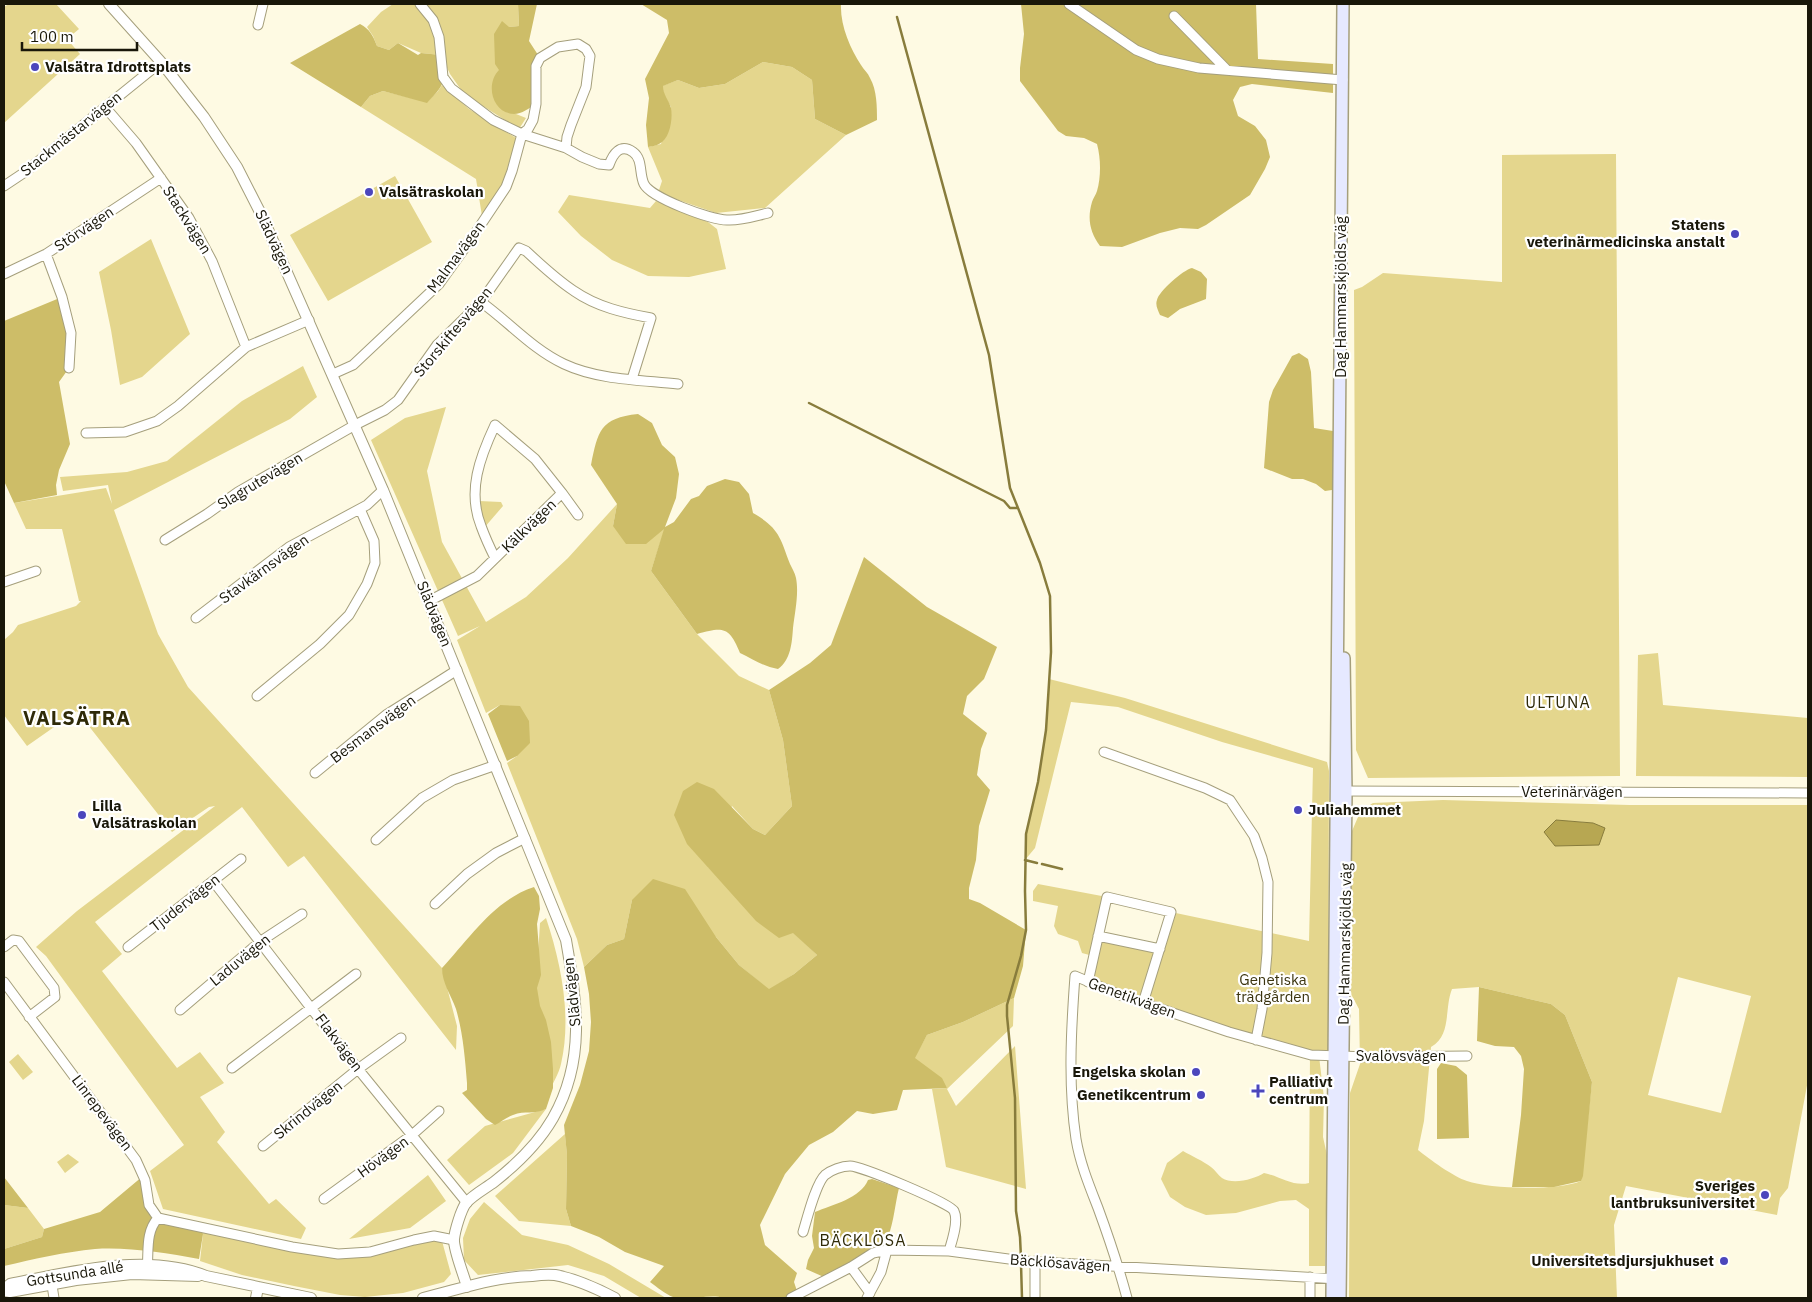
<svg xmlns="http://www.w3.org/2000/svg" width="1812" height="1302" viewBox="0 0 1812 1302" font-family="'IBM Plex Sans',sans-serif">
<rect width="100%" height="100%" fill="#fefae3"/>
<!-- green -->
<path fill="#e4d68d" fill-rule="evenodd" d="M 9,4 L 56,4 L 79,29 L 67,39 L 80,54 L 4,123 L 4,7 Z
M 393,4 L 518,4 L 519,26 L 509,27 L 499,70 L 506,112 L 516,114 L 526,118 L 519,129 L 464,94 L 450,74 L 441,55 L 421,53 L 398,43 L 389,50 L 377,46 L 373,36 L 367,27 L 381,12 Z
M 763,62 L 792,67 L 812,80 L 815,119 L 846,135 L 765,208 L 716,213 L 658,193 L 662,181 L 648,147 L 661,144 L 671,107 L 664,95 L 662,86 L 678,80 L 699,88 L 725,84 Z
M 442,85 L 469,109 L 516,138 L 504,181 L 482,216 L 476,179 L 361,107 L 370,96 L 383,91 L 427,102 L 438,91 Z
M 1616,154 L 1620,776 L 1368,778 L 1356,750 L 1354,290 L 1362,287 L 1383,273 L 1502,282 L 1502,155 Z
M 395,176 L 432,242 L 328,301 L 290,235 Z
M 569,195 L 650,208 L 656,201 L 708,222 L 717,229 L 726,269 L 689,277 L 648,276 L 612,260 L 581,236 L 558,212 Z
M 151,239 L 190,334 L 142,377 L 120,385 L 111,330 L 99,272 Z
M 303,366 L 317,397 L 290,419 L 114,510 L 158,634 L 188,687 L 442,968 L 457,1026 L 456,1050 L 304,856 L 288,867 L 242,807 L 95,922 L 122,954 L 102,971 L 177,1068 L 200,1052 L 224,1083 L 200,1097 L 225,1132 L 217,1142 L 269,1204 L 276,1199 L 306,1228 L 301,1239 L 163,1209 L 150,1171 L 184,1145 L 46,956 L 36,947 L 77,911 L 215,806 L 209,807 L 172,832 L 77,711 L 27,746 L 4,715 L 4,640 L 13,632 L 18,625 L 76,606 L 81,601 L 79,601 L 62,529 L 26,529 L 14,503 L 106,488 L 112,504 L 108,485 L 63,491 L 60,477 L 127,472 L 167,461 L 242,401 Z
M 446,407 L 427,471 L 442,542 L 486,622 L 526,597 L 568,558 L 617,504 L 613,526 L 665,528 L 651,571 L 697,634 L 739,676 L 769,690 L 783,740 L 792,806 L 765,835 L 753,829 L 732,806 L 708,867 L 729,889 L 793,932 L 817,955 L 794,974 L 769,990 L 739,965 L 716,937 L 632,900 L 624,939 L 607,945 L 584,967 L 577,939 L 507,763 L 517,756 L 500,705 L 486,713 L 457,640 L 480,626 L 458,636 L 371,440 L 405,418 Z
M 479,501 L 501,502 L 503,506 L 484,528 Z
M 1658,653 L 1663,705 L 1808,718 L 1808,777 L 1636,776 L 1638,655 Z
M 1049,679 L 1125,698 L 1327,762 L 1329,771 L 1328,1050 L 1319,1056 L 1324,1098 L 1323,1137 L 1327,1155 L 1325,1266 L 1309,1266 L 1309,1209 L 1296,1200 L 1280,1201 L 1236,1213 L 1206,1215 L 1185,1207 L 1170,1197 L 1161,1179 L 1167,1163 L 1183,1151 C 1192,1156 1203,1161 1211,1167 C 1215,1170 1218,1175 1222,1178 C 1233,1185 1255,1179 1264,1173 C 1280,1176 1293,1187 1309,1183 L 1310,1055 L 1088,982 L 1093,956 L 1082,953 L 1078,941 L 1058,934 L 1054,926 L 1058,906 L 1033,901 L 1033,891 L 1038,884 L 1107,897 L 1098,936 L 1160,949 L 1171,912 L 1309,941 L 1313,768 L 1222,742 L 1118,707 L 1071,702 L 1035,848 L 1025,860 L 1026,834 L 1038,782 L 1046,730 Z
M 1443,800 L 1630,805 L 1808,805 L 1808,1080 L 1788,1188 L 1780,1198 L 1777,1215 L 1626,1186 L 1614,1225 L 1617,1298 L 1349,1298 L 1350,1093 L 1360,1064 L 1359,1009 L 1351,994 L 1352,831 L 1361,810 L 1373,803 ZM 1573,821 L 1593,823 L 1604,828 L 1599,845 L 1555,845 ZM 1678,977 L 1751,996 L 1721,1113 L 1648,1095 ZM 1479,987 L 1551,1004 L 1565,1015 L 1592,1082 L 1581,1181 C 1558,1191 1490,1189 1467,1181 C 1454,1177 1429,1159 1418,1150 L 1424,1121 L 1431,1047 C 1452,1035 1444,1009 1452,989 Z
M 546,918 C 561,963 572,1016 561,1064 C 559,1073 553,1083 549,1092 L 535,1003 L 540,923 Z
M 1014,998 L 1013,1026 L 947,1089 L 956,1106 L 1015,1046 L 1026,1189 L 946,1167 L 932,1089 L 947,1088 L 914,1058 L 927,1035 L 963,1022 Z
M 18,1054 L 33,1072 L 23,1080 L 9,1062 Z
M 546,1109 L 513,1153 L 469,1185 L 447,1160 L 485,1126 Z
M 565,1134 L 567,1155 L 566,1209 L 571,1226 L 519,1221 L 495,1196 Z
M 68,1154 L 79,1162 L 65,1173 L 57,1162 Z
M 428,1175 L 446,1201 L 410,1228 L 349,1239 Z
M 484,1202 L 522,1235 L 568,1245 L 609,1264 L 666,1298 L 641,1298 L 604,1276 L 568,1265 L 478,1275 L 464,1260 L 463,1238 L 470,1219 Z
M 4,1205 L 28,1208 L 44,1229 L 42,1237 L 4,1249 Z
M 201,1227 L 338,1254 L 414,1240 L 442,1241 L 451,1274 L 444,1282 L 403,1293 L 365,1297 L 340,1295 L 294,1286 L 242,1275 L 200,1261 L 203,1234 Z"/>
<!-- forest -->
<path fill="#cdbd68" d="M 518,4 L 537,4 L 529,41 L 540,58 L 536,104 C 529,108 522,114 514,114 C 492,113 485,84 499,70 L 495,64 L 494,34 L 502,21 L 509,27 L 519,26 Z
M 641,4 L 841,4 C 840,25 850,48 861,65 C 864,70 868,73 870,78 C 877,90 877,107 877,120 L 846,135 L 815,119 L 812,80 L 792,67 L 763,62 L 725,84 L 699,88 L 678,80 L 663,86 C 663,95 669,100 671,108 C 673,119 670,139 659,144 C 656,146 651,146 648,147 L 646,125 L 649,98 L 645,79 L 669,33 L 667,20 Z
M 1021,4 L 1256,4 L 1258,59 L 1333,64 L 1333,93 L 1252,84 L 1240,87 L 1233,100 L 1238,116 L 1255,126 L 1266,140 L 1270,157 L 1265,169 L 1250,195 L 1206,225 L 1198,229 L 1180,228 L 1160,233 L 1122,247 L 1100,246 C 1090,232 1087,219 1092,202 C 1093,198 1096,195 1097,191 C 1101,177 1101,159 1097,144 L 1084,138 L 1066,136 L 1058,131 L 1020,81 L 1020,68 L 1024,34 Z
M 360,24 C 370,29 373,36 377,46 L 389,50 L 398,43 L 418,55 L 421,53 L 441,55 C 445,82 447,82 427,103 L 383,91 L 370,96 L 361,107 L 290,63 Z
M 1192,268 L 1201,272 L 1207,279 L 1206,299 L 1180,309 L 1168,318 L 1160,315 C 1158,310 1155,305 1157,300 C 1159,291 1183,270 1192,268 Z
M 62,297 L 71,333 L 69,368 L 59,382 L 70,444 L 59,470 L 56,485 L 57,495 L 14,503 L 4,481 L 4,321 Z
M 1299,353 L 1308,359 L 1311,372 L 1314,428 L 1333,431 L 1334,465 L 1332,490 L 1325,491 L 1316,484 L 1303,479 L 1292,479 L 1264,468 L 1269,402 L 1273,390 L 1292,356 Z
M 638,414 L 652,423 L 662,445 L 675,457 L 679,474 L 676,498 L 665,527 L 674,522 L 691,499 L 699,496 L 707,486 L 725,479 L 739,482 L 749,494 L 753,513 C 779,528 780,537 790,564 C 792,568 795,573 796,578 C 799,593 795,612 793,628 C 792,642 791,660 778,669 C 764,667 753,659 740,653 C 729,626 723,627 697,634 L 651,571 L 664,529 L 646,544 L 626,544 L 613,526 L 617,504 L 591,465 C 598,431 600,418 638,414 Z
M 864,557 L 927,607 L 997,647 L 984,679 L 967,696 L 963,714 L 987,733 L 981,749 L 977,775 L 990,790 L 979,826 L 976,860 L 969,888 L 969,899 L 980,903 L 1026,930 L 1023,966 L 1014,998 L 963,1022 L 927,1035 L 915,1058 L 942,1078 L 947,1088 L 903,1090 L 897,1110 L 873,1114 L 857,1111 L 833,1132 L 809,1145 L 785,1174 L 760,1225 L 765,1245 L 797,1273 L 794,1282 L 798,1294 L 791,1298 L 723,1298 C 711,1293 686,1302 673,1297 C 665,1294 657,1287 650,1282 L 664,1266 L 625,1252 L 599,1237 L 571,1226 L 566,1209 L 567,1155 L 564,1125 L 580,1085 L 589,1051 L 591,1022 L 589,994 L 584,967 L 607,945 L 624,939 L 632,900 L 653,879 L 685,889 L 716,937 L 739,965 L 769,989 L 794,974 L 817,955 L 793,933 L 779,938 L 756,921 L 687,844 L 674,815 L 683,791 L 697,782 L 714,789 L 753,829 L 765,835 L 792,806 L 783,740 L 769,690 L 810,663 L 831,645 Z
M 500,705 L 520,706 L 529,721 L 530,743 L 517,756 L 507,761 L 488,714 Z
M 534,887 L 539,896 L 540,909 L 537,924 L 541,975 L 537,988 L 540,1006 L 546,1020 L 551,1042 L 553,1069 L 553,1088 L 546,1109 C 534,1115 525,1110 513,1115 C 507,1117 501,1122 495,1125 L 486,1119 L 462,1093 L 467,1090 L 467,1083 C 465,1058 463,1033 456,1009 C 451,995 442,983 442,968 C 469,939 494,900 534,887 Z
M 1479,987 L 1551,1004 L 1565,1015 L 1592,1082 L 1583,1176 L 1581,1181 L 1554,1187 L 1512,1187 L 1521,1115 L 1524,1069 L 1521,1056 L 1514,1047 L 1495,1046 L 1477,1041 Z
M 1441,1063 L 1456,1066 L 1467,1075 L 1469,1138 L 1437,1139 L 1437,1069 Z
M 143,1176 L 158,1218 L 201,1227 L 203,1234 L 199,1259 C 165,1253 130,1247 95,1249 C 65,1252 34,1259 4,1266 L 4,1249 L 42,1237 L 44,1229 L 100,1212 Z
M 4,1177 L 28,1208 L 4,1205 Z
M 872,1179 L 899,1188 C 895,1204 894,1221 888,1237 C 884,1248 847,1279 835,1279 C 826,1279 815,1273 806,1269 L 808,1260 L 814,1248 L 812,1236 L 815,1212 C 832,1205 861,1198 868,1180 Z"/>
<!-- water -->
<path fill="#b7a752" stroke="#887c3c" d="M 1556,820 L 1593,823 L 1605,828 L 1599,845 L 1555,846 L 1544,832 Z"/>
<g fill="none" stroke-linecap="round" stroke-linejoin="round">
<!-- stream -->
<path stroke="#887c3c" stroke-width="2.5" d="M 897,17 L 989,355 L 1010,488 L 1040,563 L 1050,596 L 1051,652 L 1046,730 L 1038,782 L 1026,834 L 1025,891 L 1026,930 L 1021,956 L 1007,1005 L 1007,1016 L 1015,1098 L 1016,1211 L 1020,1237 L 1021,1258
M 809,403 L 1004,501 L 1010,508 L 1018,508
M 1025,860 L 1037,863
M 1042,864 L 1062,869
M 1021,1264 L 1022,1298"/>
<!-- minor casing -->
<g stroke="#a59f7c" stroke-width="11">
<path id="minor" d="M 420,4 L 433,20 L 439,37 L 443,77 L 451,88 L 493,120 L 522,134 L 566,148 L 582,157 L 599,164 L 609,165 C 613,154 620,143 633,152 C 643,159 639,174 644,184 C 651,198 711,220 727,220 C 740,221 755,216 768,213
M 1069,4 L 1136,50 L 1158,59 L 1199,68 L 1343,80
M 1174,16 L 1227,70
M 258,25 L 263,4
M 105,107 L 136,143 L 189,218 L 212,261 L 246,347
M 4,186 L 25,172 L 161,62
M 46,254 L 62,297 L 71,333 L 69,368
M 4,274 L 46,254 L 161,178
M 481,302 C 509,322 532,349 564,364 C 598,380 641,380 678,384
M 333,374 L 353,365 L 439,284 L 474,235 L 506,187 L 512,171 L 522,134 L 528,129 L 533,120 L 536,104 L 536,66 L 540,58 L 558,47 L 578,44 L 586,49 L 590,56 L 589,63 L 586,87 L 571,125 L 567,137 L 566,148
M 86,433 L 125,432 L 157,421 L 178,406 L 246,347 L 309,320
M 562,493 L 578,515
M 165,540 L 207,514 L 238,492 L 355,425 L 385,410 L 398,400 L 437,345 L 481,302 L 519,248 L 526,251 C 541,265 557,280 574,291 C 597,307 624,313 651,318 L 632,379
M 4,582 L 36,571
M 429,601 L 477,576 L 562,493 L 535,459 L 495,425 C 480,457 467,491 481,526 C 485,537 490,548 495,558
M 196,618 L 289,547 L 367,505 L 383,490
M 257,696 L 320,644 L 349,615 L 367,584 L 375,563 L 374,541 L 360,509
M 1104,752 L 1205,788 L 1230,800 L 1254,836 L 1262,858 L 1268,882 L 1267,953 L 1262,1009 L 1256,1040
M 315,773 L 386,715 L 457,670
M 1341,791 L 1808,793
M 376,840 L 422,798 L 453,780 L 496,765
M 213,881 L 358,1069 L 467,1203
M 435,904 L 467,874 L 496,853 L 525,838
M 1098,936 L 1160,949
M 4,947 L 13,940 L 19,941 L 54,988 L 55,997 L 29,1017
M 128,947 L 241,859
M 4,982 L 136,1160 L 145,1180 L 149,1205 L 158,1218 L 292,1247 L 338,1254 L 370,1252 L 414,1240 L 434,1236 L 454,1240
M 1088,982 L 1107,897 L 1171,912 L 1143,1003
M 180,1010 L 261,941 L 302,914
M 232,1068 L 356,974
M 263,1146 L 358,1069 L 401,1038
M 324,1199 L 412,1135 L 439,1111
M 803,1232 C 807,1219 816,1183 825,1175 C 831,1170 842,1166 850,1166 C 861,1166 950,1203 954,1211 C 959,1221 952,1241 949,1251
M 1035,1261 L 1035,1298
M 851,1267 L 870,1293
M 147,1270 C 149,1252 145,1232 158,1218
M 51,1279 L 54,1298
M 791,1298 L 851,1267 L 873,1253 L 887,1250 L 949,1251 L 1023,1261 L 1338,1279
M 867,1298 L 881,1272 L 887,1250
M 1127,1298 C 1119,1268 1109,1238 1098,1208 C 1089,1185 1080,1163 1076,1139 C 1068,1086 1071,1030 1075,976 L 1120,995 L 1229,1032 L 1311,1055 L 1369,1057 L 1467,1056
M 1310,1298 L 1310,1277"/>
</g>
<!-- tertiary casing -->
<g stroke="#a59f7c" stroke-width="12">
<path id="tertiary" d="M 109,4 L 161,62 L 204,117 L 237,167 L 262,216 L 383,490 L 566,940 C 577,1003 586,1060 553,1118 C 538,1144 517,1164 494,1182 C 486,1188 473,1195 466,1203 C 461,1210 455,1230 454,1239 C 453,1249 464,1275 467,1287
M 4,1289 L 10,1284 C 70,1272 147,1252 206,1276 L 311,1298
M 4,1291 L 10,1292 L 76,1280 L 132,1274 L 198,1276
M 256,1298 L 258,1287
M 423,1298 C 461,1289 492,1277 532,1276 C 539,1275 547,1274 555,1275 C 576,1279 596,1288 615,1298"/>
</g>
<!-- secondary casing -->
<g stroke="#a59f7c" stroke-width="14">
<path id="secondary" d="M 1332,1298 L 1343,4
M 1340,1298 L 1346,792 L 1344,658"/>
</g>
<!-- minor -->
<use href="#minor" stroke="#fff" stroke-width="9"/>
<!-- tertiary -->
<use href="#tertiary" stroke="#fff" stroke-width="10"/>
<!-- secondary -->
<use href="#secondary" stroke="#e6e9ff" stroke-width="11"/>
</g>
<!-- markers -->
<g fill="#4b46bc" stroke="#fff" stroke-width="2">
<circle cx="35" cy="67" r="5"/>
<circle cx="369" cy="192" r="5"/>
<circle cx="1735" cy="234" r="5"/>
<circle cx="1298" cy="810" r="5"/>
<circle cx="82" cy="815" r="5"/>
<circle cx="1196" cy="1072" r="5"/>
<path d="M1255.5 1083.5h5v5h5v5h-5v5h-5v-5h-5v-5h5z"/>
<circle cx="1201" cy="1095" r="5"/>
<circle cx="1765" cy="1195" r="5"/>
<circle cx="1724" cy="1261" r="5"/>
</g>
<g text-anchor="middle" stroke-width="4.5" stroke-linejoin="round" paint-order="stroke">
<!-- poi labels -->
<g font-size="15" font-weight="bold" fill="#191709" stroke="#fff" text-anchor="start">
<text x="45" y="72">Valsätra Idrottsplats</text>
<text x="379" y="197">Valsätraskolan</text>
<text x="1725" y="230" text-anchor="end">Statens<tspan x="1725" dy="17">veterinärmedicinska anstalt</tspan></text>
<text x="92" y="811">Lilla<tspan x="92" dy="17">Valsätraskolan</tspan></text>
<text x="1308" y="815">Juliahemmet</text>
<text x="1186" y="1077" text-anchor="end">Engelska skolan</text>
<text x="1269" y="1087">Palliativt<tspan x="1269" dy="17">centrum</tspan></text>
<text x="1191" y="1100" text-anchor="end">Genetikcentrum</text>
<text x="1755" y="1191" text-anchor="end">Sveriges<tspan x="1755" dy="17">lantbruksuniversitet</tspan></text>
<text x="1714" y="1266" text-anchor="end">Universitetsdjursjukhuset</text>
</g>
<!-- street labels -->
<g font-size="15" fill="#191709" stroke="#fff">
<text transform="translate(71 134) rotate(-39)" y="5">Stackmästarvägen</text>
<text transform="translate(187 220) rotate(58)" y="5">Stackvägen</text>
<text transform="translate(84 229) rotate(-34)" y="5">Störvägen</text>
<text transform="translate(274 242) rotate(65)" y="5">Slädvägen</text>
<text transform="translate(456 257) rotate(-53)" y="5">Malmavägen</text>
<text transform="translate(1341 297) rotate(-90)" y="5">Dag Hammarskjölds väg</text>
<text transform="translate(453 332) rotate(-50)" y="5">Storskiftesvägen</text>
<text transform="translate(260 481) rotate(-31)" y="5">Slagrutevägen</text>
<text transform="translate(529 526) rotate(-44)" y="5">Kälkvägen</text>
<text transform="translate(264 569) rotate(-36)" y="5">Stavkärnsvägen</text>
<text transform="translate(434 614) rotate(68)" y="5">Slädvägen</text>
<text transform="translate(373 729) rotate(-37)" y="5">Besmansvägen</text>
<text x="1572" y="797">Veterinärvägen</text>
<text transform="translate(185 903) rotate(-38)" y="5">Tjudervägen</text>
<text transform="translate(1345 944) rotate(-89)" y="5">Dag Hammarskjölds väg</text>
<text transform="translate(240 960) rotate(-39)" y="5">Laduvägen</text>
<text transform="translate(572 992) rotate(-96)" y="5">Slädvägen</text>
<text transform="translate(1132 998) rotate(20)" y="5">Genetikvägen</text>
<text transform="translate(339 1043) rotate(53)" y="5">Flakvägen</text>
<text x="1401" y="1061">Svalövsvägen</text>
<text transform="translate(308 1110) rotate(-39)" y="5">Skrindvägen</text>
<text transform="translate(102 1113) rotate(53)" y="5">Linrepevägen</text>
<text transform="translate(383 1157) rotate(-36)" y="5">Hövägen</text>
<text transform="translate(1060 1263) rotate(4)" y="5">Bäcklösavägen</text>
<text transform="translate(75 1274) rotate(-9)" y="5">Gottsunda allé</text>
</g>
<!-- park labels -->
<g font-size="15" fill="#3b340f" stroke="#fff">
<text x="1273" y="985">Genetiska<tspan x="1273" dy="17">trädgården</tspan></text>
</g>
<!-- neighbourhood labels -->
<g font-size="16" letter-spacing="1" fill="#2f2a08" stroke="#fff">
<text x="1558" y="708">ULTUNA</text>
<text x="863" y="1246">BÄCKLÖSA</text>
</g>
<!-- district labels -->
<g font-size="20" font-weight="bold" letter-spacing="1" fill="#2f2a08" stroke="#fff">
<text x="77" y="725">VALSÄTRA</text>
</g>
</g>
<!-- border -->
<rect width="1812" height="1302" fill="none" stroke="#191709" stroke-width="10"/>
<!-- scale -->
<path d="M22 42v8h115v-8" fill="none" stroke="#191709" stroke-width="2.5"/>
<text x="30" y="42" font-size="15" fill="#191709" stroke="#ffffff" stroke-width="4" paint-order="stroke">100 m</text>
</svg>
